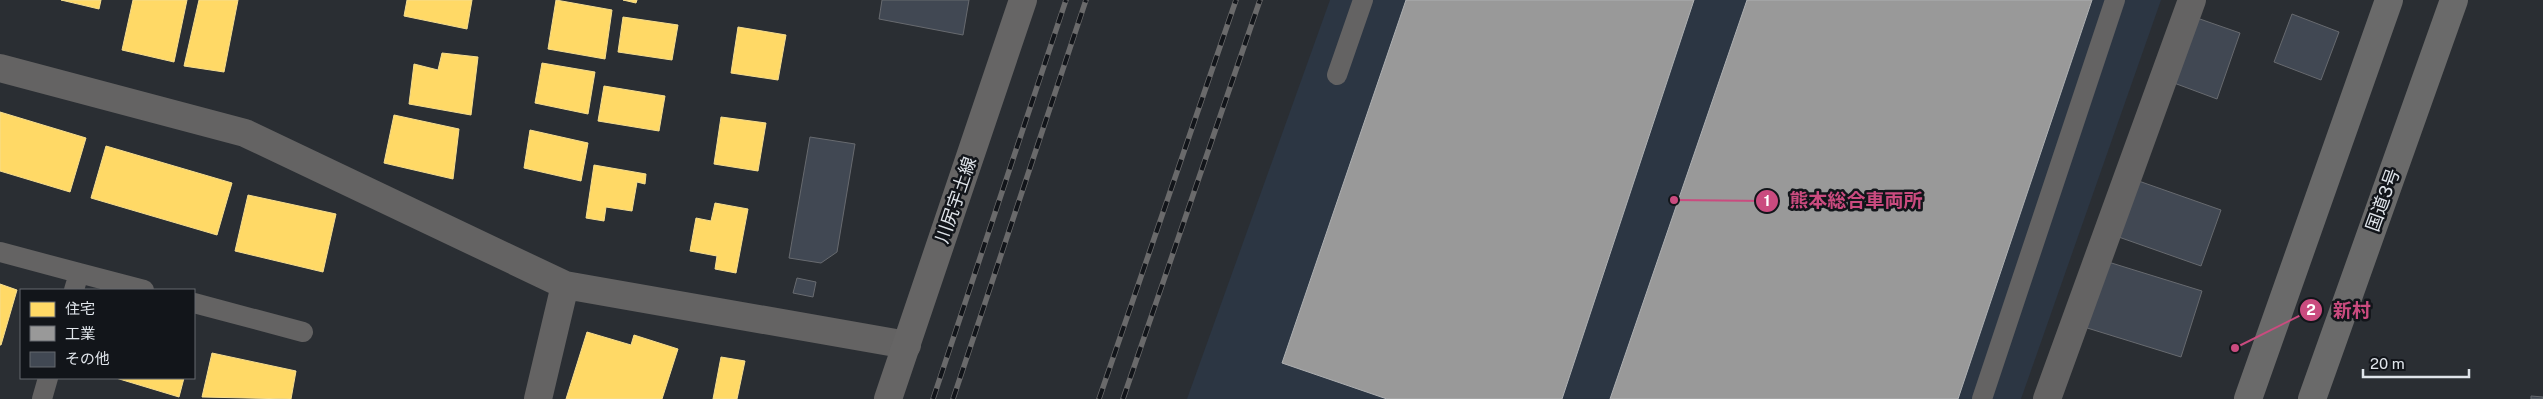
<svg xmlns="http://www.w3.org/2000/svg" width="2543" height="399" viewBox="0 0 2543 399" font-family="'Public Sans','Noto Sans JP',sans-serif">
<rect width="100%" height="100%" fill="#2a2e33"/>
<!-- built -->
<path fill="#2c3643" d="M 1330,0 L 2161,0 L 2021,399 L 1187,399 Z"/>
<!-- homes -->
<path fill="#ffd966" stroke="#f6dd8e" d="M 61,0 L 101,0 L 99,9 Z
M 133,0 L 187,0 L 174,62 L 122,50 Z
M 199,0 L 238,0 L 224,72 L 184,66 Z
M 407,0 L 472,0 L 467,29 L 404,16 Z
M 556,0 L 612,10 L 605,59 L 548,49 Z
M 623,0 L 637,0 L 636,3 Z
M 623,17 L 678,25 L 672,60 L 618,52 Z
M 738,27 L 786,35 L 778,80 L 731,73 Z
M 442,53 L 478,57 L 471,115 L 409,104 L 414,64 L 438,70 Z
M 542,63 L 595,72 L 588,114 L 535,103 Z
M 604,86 L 665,96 L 659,131 L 598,121 Z
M 0,112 L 86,138 L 70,192 L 0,171 Z
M 394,115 L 459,129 L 453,179 L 384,163 Z
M 721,117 L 766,123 L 758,171 L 714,164 Z
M 530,130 L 588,143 L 581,181 L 524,168 Z
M 106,146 L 232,183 L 217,235 L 91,198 Z
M 594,165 L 646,174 L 645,184 L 637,182 L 632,211 L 606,207 L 604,221 L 586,218 Z
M 248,195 L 336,214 L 323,272 L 235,251 Z
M 715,203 L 748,209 L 736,273 L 715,269 L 717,256 L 690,251 L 696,218 L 711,221 Z
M 0,284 L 17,290 L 1,345 L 0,345 Z
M 587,332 L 631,345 L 634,335 L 678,349 L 662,399 L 566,399 Z
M 212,353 L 296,371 L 291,399 L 202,397 Z
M 721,357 L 745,361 L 737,399 L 713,399 Z
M 116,378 L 184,378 L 179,397 Z"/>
<!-- industry -->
<path fill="#999" stroke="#aeb0b2" d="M 1406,0 L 1694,0 L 1562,399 L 1387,399 L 1282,363 Z
M 1747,0 L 2092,0 L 1958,399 L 1610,399 Z"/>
<!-- building -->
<path fill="#414853" stroke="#676a6f" d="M 882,0 L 969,0 L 963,35 L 879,19 Z
M 2292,14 L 2339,32 L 2321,80 L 2274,62 Z
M 2197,18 L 2240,33 L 2217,99 L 2174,83 Z
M 810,137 L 855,144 L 837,252 L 821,263 L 789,258 Z
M 2133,179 L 2221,210 L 2201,266 L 2113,235 Z
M 2105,261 L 2202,291 L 2181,357 L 2084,327 Z
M 797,278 L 816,282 L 813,297 L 793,293 Z
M 2531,396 L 2543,397 L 2543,399 L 2531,399 Z"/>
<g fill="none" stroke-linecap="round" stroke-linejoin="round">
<!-- lane -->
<path stroke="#646363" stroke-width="20" d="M 1337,75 L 1363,0
M 0,252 L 79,273
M 74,290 L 79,273 L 144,290
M 194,303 L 303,332
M 42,399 L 48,378
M 1982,399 L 2115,0"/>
<!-- street -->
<path stroke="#646363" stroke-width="28" d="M 0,68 L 245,133 L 565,285 L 907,345
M 538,399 L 565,285
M 2047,399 L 2192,0"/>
<!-- secondary -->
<path stroke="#666565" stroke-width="28" d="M 888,399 L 1023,0"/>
<!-- highway -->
<path stroke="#6a6a6a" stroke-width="28" d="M 2248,399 L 2389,0
M 2312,399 L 2454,0"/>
<!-- rail casing -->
<g stroke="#6a6a6b" stroke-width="5.5">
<path id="rail" d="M 933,399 L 1066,0
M 953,399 L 1086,0
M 1099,399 L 1236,0
M 1123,399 L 1260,0"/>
</g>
<!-- rail -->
<use href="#rail" stroke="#12151a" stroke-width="4" stroke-dasharray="11" stroke-linecap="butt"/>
</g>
<g text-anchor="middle" stroke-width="5" stroke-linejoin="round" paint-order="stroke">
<!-- street labels -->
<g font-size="18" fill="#e0e5eb" stroke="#12151a">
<text transform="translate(956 200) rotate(-71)" y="6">川尻宇土線</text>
<text transform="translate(2383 200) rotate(-70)" y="6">国道3号</text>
</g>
</g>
<!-- callouts -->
<path fill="none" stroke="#ca4b7f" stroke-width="2" d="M1674 200L1767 201M2235 348L2311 310"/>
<g fill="#ca4b7f" stroke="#12151a" stroke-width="2">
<circle cx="1674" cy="200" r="5"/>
<circle cx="2235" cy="348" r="5"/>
<circle cx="1767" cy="201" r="12"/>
<circle cx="2311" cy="310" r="12"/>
</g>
<g font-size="15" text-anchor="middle" font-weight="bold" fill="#fff">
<text x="1767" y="206">1</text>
<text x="2311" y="315">2</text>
</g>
<g font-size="19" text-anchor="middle" font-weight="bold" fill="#ca4b7f" stroke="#12151a" stroke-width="5" stroke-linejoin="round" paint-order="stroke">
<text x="1856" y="207">熊本総合車両所</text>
<text x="2352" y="317">新村</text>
</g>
<!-- legend -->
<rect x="20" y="289" width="175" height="90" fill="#12151a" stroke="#64686e"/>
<rect x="30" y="302" width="25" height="15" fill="#ffd966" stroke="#64686e"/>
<text x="65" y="314" font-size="15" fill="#e0e5eb">住宅</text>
<rect x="30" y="326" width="25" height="15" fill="#999999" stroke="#64686e"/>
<text x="65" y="339" font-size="15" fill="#e0e5eb">工業</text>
<rect x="30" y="352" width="25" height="15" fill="#414853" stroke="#64686e"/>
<text x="65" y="364" font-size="15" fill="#e0e5eb">その他</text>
<!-- scale -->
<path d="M2363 369v8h106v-8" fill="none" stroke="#e0e5eb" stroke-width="2.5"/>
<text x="2370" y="369" font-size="15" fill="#e0e5eb" stroke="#12151a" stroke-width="4" paint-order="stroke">20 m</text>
</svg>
